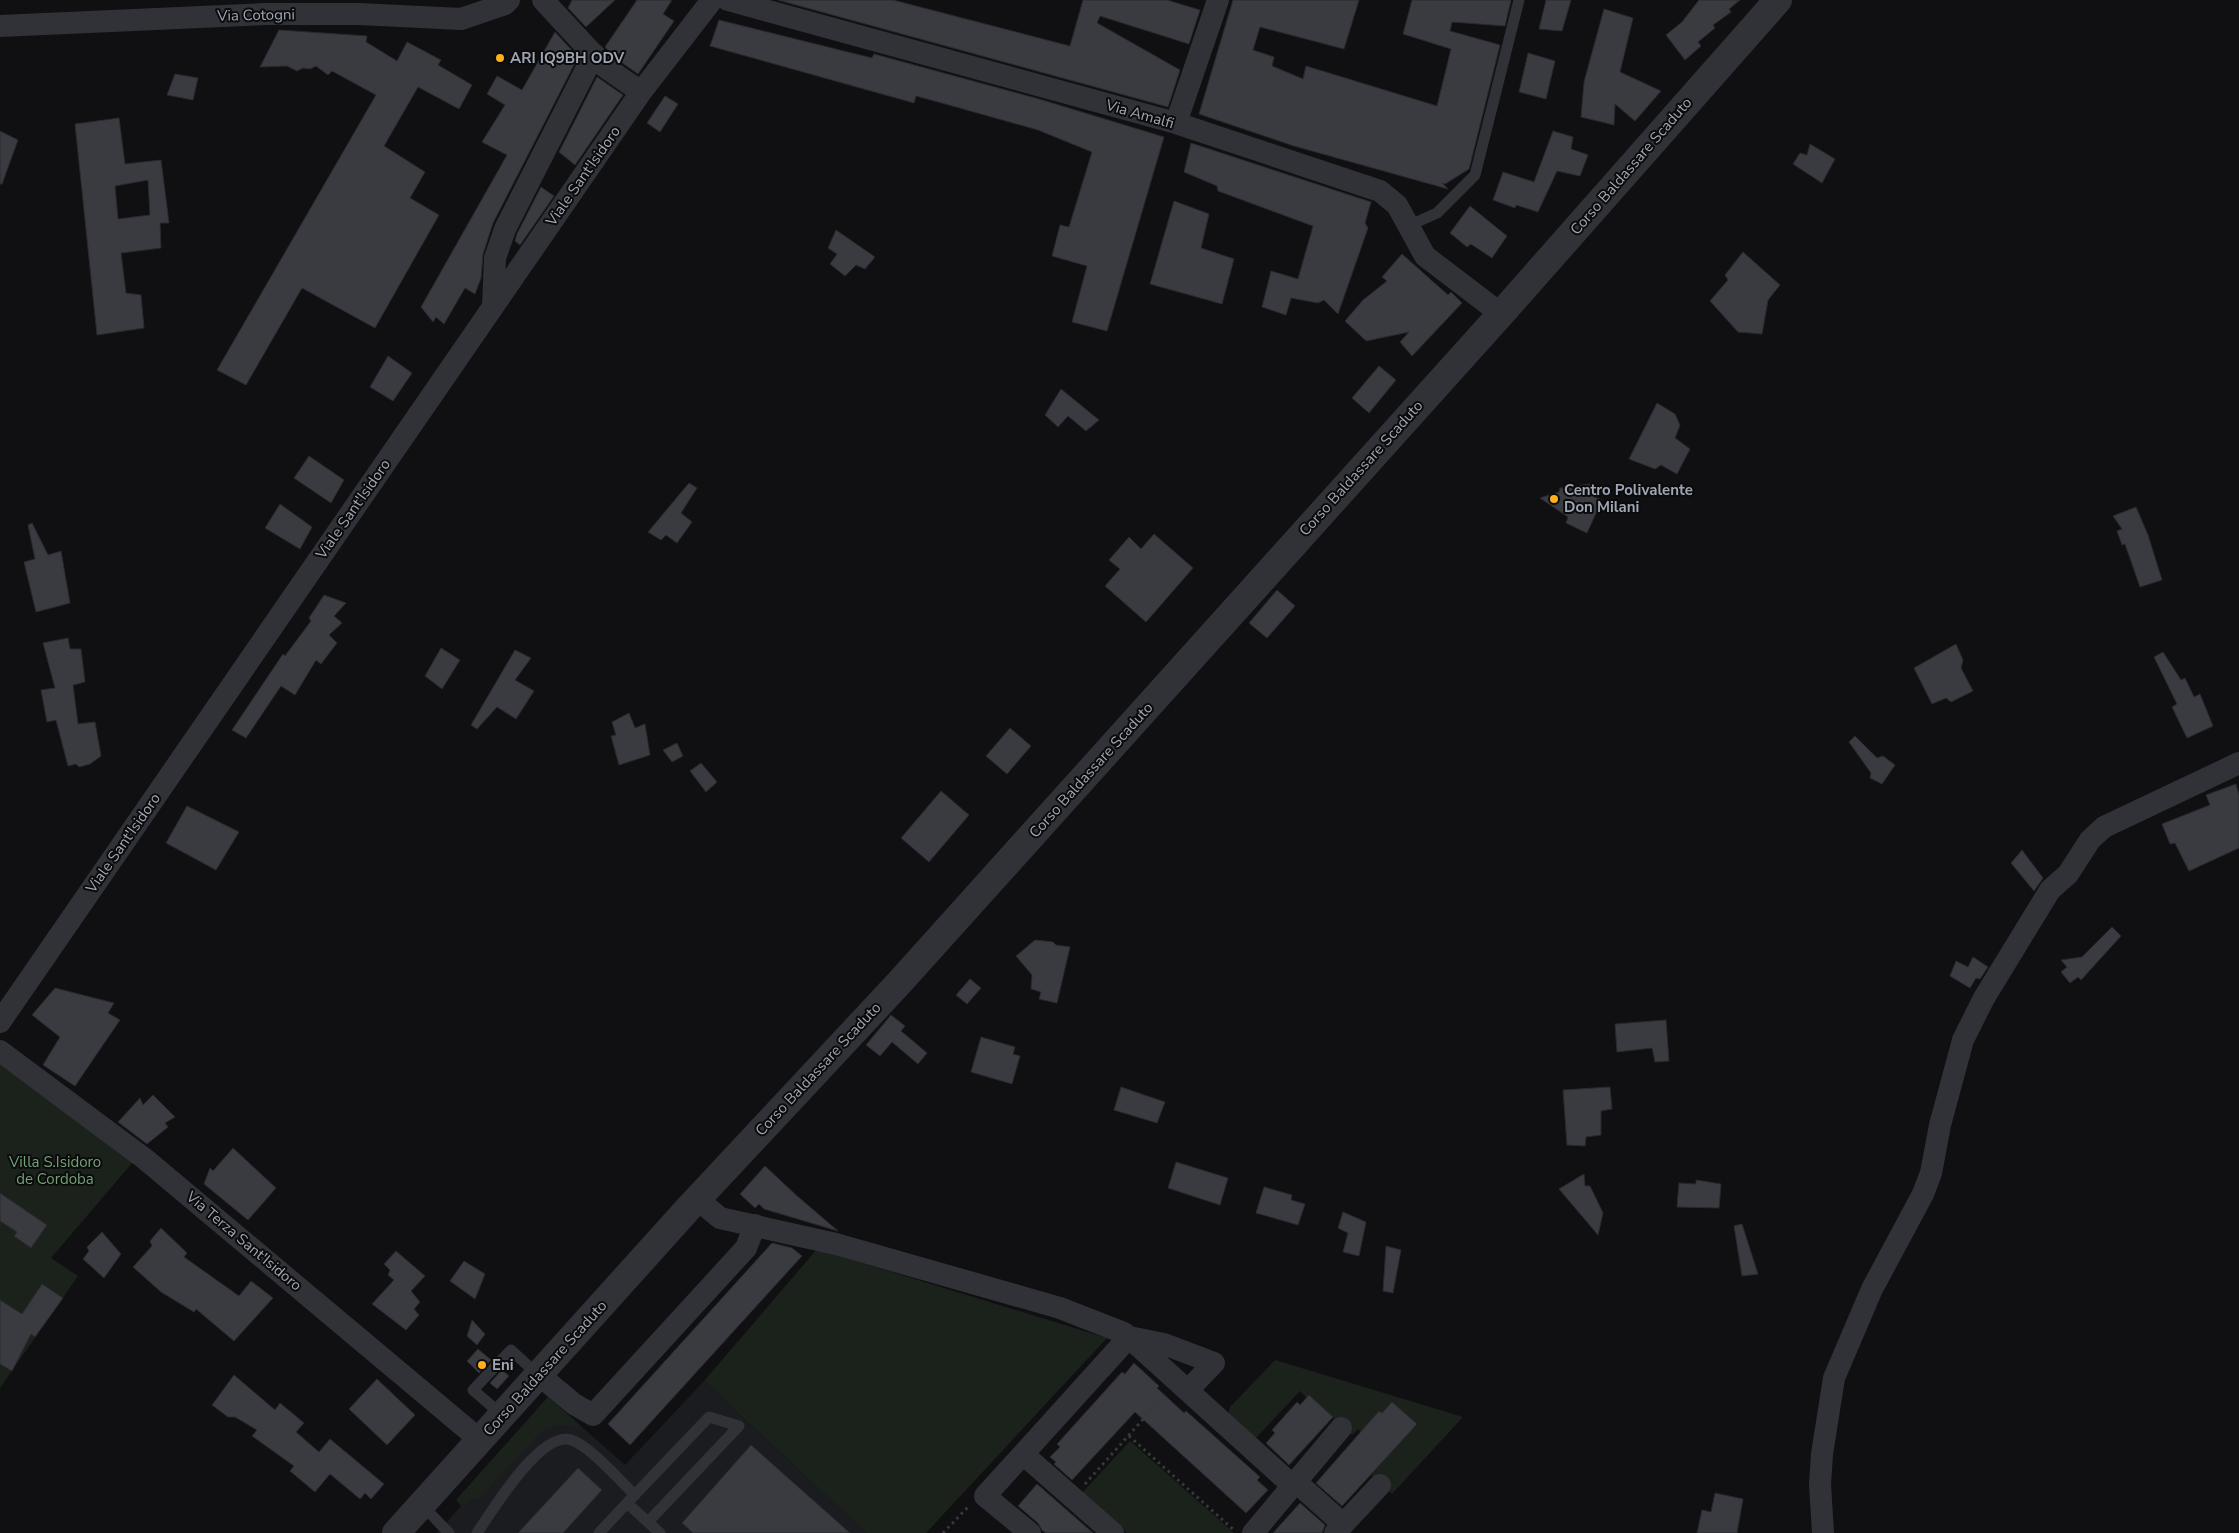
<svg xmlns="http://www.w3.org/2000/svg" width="2239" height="1533" viewBox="0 0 2239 1533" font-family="'Nunito Sans',sans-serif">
<rect width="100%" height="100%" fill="#101012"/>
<!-- built -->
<path fill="#1b1c1f" d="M 704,1381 L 866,1533 L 437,1533 L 461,1506 L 456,1500 L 548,1397 L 625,1465 Z"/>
<!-- green -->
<path fill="#1a221b" d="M 0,1065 L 133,1162 L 51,1258 L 78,1276 L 0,1388 Z
M 817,1249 L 1107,1338 L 926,1533 L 866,1533 L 704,1381 Z
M 1275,1360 L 1463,1417 L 1392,1494 L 1371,1475 L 1416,1424 L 1379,1411 L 1361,1432 L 1358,1429 L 1352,1435 L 1309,1395 L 1307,1398 L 1300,1391 L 1255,1439 L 1228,1414 L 1230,1407 Z
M 548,1397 L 580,1425 L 577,1428 L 569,1425 L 557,1425 L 542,1431 L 479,1498 L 470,1501 L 464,1507 L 456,1500 Z
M 1130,1441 L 1234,1533 L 1127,1533 L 1081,1494 Z"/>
<!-- building -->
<path fill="#393b40" stroke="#2a2a2e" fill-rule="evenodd" d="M 572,0 L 615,0 L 586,27 L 568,8 Z
M 637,0 L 672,0 L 663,14 L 674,21 L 638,74 L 614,57 L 605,47 Z
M 778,0 L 893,0 L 1070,46 L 1083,0 L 1167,0 L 1200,10 L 1189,44 L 1100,16 L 1097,23 L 1180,70 L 1168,107 Z
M 1233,0 L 1359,0 L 1344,49 L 1260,27 L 1253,50 L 1274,57 L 1272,66 L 1303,79 L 1306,66 L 1437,106 L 1451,49 L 1403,34 L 1412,0 L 1511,0 L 1505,26 L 1452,22 L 1450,31 L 1500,45 L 1469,169 L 1445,184 L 1442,183 L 1448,189 L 1294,146 L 1199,114 Z
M 1546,0 L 1571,0 L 1562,31 L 1539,29 Z
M 1699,0 L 1740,0 L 1729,9 L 1731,12 L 1713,25 L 1715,28 L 1698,42 L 1701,46 L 1685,60 L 1666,35 L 1682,22 Z
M 1604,9 L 1633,18 L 1620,72 L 1661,91 L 1635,121 L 1615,104 L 1614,125 L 1581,117 L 1584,82 Z
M 719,20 L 872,58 L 874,54 L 1039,99 L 1164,137 L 1107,331 L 1072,322 L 1087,266 L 1052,256 L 1060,225 L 1069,227 L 1092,152 L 1038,130 L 949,105 L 916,96 L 914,103 L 710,46 Z
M 279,30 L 367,36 L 366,42 L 397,61 L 407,42 L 441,60 L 438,65 L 472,85 L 459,109 L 418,87 L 384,146 L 425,172 L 410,198 L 439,215 L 375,328 L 302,288 L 246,385 L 217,370 L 376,95 L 332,71 L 328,75 L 316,66 L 310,69 L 303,68 L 297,71 L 287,66 L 260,67 Z
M 555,32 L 578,57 L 493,223 L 483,254 L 481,278 L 475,294 L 465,288 L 444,324 L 436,317 L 433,322 L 421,307 L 507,155 L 482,142 L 505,105 L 487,94 L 497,76 L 522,90 Z
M 1528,53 L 1555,61 L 1546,99 L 1519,92 Z
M 175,74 L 198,78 L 193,100 L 167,95 Z
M 597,77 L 623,95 L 575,165 L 559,152 Z
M 665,96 L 678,104 L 660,132 L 647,123 Z
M 119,118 L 125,164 L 161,160 L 169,223 L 160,223 L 161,248 L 121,253 L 126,293 L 141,295 L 144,328 L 97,335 L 75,124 ZM 148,180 L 150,215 L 118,219 L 115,186 Z
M 0,131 L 18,140 L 2,184 L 0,184 Z
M 1553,131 L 1573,137 L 1571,149 L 1588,155 L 1580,176 L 1557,171 L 1538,212 L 1516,205 L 1515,208 L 1493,200 L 1503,172 L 1534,182 Z
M 1191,143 L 1371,202 L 1365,223 L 1368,228 L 1338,314 L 1324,300 L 1318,303 L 1291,298 L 1286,315 L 1262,307 L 1271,271 L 1298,279 L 1313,226 L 1218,191 L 1217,186 L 1184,172 Z
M 1810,144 L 1835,159 L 1822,183 L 1793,164 L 1800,153 L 1807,155 Z
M 541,187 L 554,196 L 520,245 L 515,241 L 517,234 Z
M 1174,201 L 1209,214 L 1201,248 L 1234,259 L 1222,304 L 1150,284 Z
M 1470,206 L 1507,236 L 1492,258 L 1471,244 L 1467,247 L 1450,233 Z
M 836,230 L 875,257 L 865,269 L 856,265 L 845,276 L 830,264 L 837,254 L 828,248 Z
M 1743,252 L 1780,285 L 1768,300 L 1762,334 L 1738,332 L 1710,301 L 1728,280 L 1725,275 Z
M 1402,254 L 1448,295 L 1451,292 L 1462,303 L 1412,356 L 1400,342 L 1409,332 L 1366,341 L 1345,321 L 1363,300 L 1387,281 L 1382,277 Z
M 388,356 L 412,373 L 393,401 L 370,387 Z
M 1379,366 L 1396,380 L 1369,413 L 1352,398 Z
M 1061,389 L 1099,420 L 1086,431 L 1068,416 L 1058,427 L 1045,415 Z
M 1657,403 L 1675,414 L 1680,425 L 1675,438 L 1690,449 L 1677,474 L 1661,465 L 1655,469 L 1629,459 Z
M 309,456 L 344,480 L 331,503 L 294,478 Z
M 689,483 L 697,488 L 681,513 L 692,522 L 677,543 L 666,535 L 661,540 L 648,532 Z
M 1590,484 L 1594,497 L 1602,500 L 1587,533 L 1566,523 L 1568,517 L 1540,498 L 1559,492 L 1560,488 Z
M 280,504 L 312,527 L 300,549 L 265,528 Z
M 2136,507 L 2148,535 L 2162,580 L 2140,587 L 2125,544 L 2122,545 L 2117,531 L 2122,529 L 2113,516 Z
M 32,523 L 48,555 L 61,551 L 70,603 L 36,612 L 24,562 L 35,559 L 28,525 Z
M 1154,534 L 1193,568 L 1146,622 L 1105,586 L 1120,569 L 1109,560 L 1129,537 L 1141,549 Z
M 1277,590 L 1295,606 L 1267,638 L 1249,623 Z
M 324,595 L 346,603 L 334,616 L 342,623 L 329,635 L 337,643 L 321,664 L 316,660 L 295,695 L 281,686 L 246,738 L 232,730 L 283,654 L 285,656 L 311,621 L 309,618 Z
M 68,638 L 70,649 L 81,649 L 85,682 L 73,685 L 78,724 L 95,722 L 101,756 L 90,764 L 79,767 L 76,764 L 68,766 L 56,720 L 47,722 L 41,690 L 55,688 L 43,643 Z
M 1956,644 L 1963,660 L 1961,668 L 1973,691 L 1951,702 L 1946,698 L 1932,704 L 1914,668 Z
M 441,648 L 460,660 L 442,689 L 425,676 Z
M 515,650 L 531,658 L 515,680 L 534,691 L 516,719 L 497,707 L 477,729 L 471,725 Z
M 2163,652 L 2181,680 L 2185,678 L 2194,697 L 2200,694 L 2213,726 L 2187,738 L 2172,707 L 2177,704 L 2154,657 Z
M 629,713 L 635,728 L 645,724 L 650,755 L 619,765 L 611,736 L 616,735 L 612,722 Z
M 1010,728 L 1031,746 L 1007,774 L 986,756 Z
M 1855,736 L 1877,758 L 1883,756 L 1895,765 L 1882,784 L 1870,778 L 1871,773 L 1849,742 Z
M 677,743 L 683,756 L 672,762 L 663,750 Z
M 701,763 L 717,782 L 706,792 L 690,771 Z
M 2236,784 L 2239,795 L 2239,848 L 2189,871 L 2175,843 L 2170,844 L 2162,824 L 2210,805 L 2206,795 Z
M 941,791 L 969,815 L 929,862 L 901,838 Z
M 187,806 L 239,832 L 216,870 L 166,843 Z
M 2022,850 L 2043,878 L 2034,891 L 2011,863 Z
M 2112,927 L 2121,936 L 2081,980 L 2078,977 L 2070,983 L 2061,972 L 2067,967 L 2061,960 L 2082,957 Z
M 1035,940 L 1053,942 L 1056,945 L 1070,947 L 1057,1003 L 1039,999 L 1041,992 L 1031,989 L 1032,975 L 1016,956 Z
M 1973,957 L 1988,967 L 1980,979 L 1976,978 L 1970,988 L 1950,976 L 1956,961 L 1968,967 Z
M 970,979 L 981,988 L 967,1004 L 956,995 Z
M 55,988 L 114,1003 L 108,1013 L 120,1020 L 75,1086 L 43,1065 L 60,1037 L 32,1015 Z
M 891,1015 L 905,1026 L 901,1031 L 927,1053 L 918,1064 L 892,1042 L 880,1056 L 866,1045 Z
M 1666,1020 L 1669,1061 L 1655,1062 L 1652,1048 L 1617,1052 L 1615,1024 Z
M 981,1037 L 1015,1047 L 1013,1054 L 1020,1056 L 1012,1084 L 971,1072 Z
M 1121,1087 L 1165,1102 L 1157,1123 L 1114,1110 Z
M 1610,1087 L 1612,1109 L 1601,1111 L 1601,1135 L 1586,1137 L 1585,1146 L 1567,1145 L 1563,1090 Z
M 153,1095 L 175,1117 L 165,1123 L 168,1127 L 147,1144 L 118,1122 L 140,1098 L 143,1105 Z
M 233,1148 L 276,1188 L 248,1220 L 204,1184 L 210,1168 L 213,1171 Z
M 1176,1162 L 1228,1178 L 1220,1205 L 1168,1188 Z
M 765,1166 L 796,1195 L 838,1231 L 764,1209 L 759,1204 L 755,1208 L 740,1194 Z
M 1584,1174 L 1585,1186 L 1590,1186 L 1603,1213 L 1598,1235 L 1559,1189 Z
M 1696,1180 L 1721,1184 L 1719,1208 L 1677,1207 L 1679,1183 L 1696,1184 Z
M 1264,1187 L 1292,1195 L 1291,1200 L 1305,1204 L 1298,1225 L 1256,1213 Z
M 0,1193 L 47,1225 L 31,1248 L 14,1236 L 17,1232 L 0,1221 Z
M 1343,1212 L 1366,1222 L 1359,1256 L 1343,1252 L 1348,1233 L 1338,1228 Z
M 1742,1224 L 1758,1274 L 1742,1276 L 1734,1226 Z
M 161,1228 L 187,1253 L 184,1257 L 239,1296 L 251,1281 L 273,1298 L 234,1341 L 196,1309 L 194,1312 L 161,1292 L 133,1267 L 152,1246 L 150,1241 Z
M 102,1232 L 121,1254 L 104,1278 L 83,1259 L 89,1251 L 87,1247 Z
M 772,1243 L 792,1248 L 802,1256 L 630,1445 L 608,1424 Z
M 1386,1246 L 1401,1250 L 1393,1293 L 1383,1291 Z
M 396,1251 L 425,1276 L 411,1291 L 420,1302 L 414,1309 L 419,1315 L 406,1330 L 372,1304 L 394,1280 L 388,1275 L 390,1270 L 384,1264 Z
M 464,1261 L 485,1274 L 475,1299 L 450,1281 Z
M 42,1284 L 63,1298 L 35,1337 L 31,1334 L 12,1371 L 0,1364 L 0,1300 L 22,1314 Z
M 472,1320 L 485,1334 L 477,1345 L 467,1336 Z
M 478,1349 L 491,1360 L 479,1373 L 467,1361 Z
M 1134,1363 L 1159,1386 L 1157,1388 L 1184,1413 L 1186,1411 L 1260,1477 L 1257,1480 L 1268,1490 L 1246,1513 L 1135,1412 L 1072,1480 L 1054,1464 L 1056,1462 L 1050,1457 L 1060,1447 L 1057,1444 L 1122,1372 L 1125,1374 Z
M 502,1370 L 509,1376 L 497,1389 L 490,1383 Z
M 234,1375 L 275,1410 L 280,1403 L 304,1423 L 296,1432 L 319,1452 L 330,1439 L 384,1484 L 371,1499 L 365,1493 L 360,1499 L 330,1474 L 315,1492 L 290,1471 L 294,1466 L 252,1436 L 257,1430 L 235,1417 L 228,1417 L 212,1405 Z
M 377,1379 L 415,1415 L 387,1445 L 349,1409 Z
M 1309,1395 L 1333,1417 L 1289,1465 L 1266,1443 L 1275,1433 L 1272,1430 L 1297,1402 L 1300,1405 Z
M 1392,1402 L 1417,1424 L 1342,1506 L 1316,1483 L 1379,1411 L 1382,1413 Z
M 751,1445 L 850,1533 L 693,1533 L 682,1523 Z
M 578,1468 L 602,1490 L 563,1533 L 518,1533 Z
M 1037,1484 L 1093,1533 L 1046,1533 L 1042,1530 L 1038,1523 L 1018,1506 Z
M 1715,1493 L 1743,1499 L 1737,1533 L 1697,1533 L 1702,1510 L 1711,1512 Z
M 1300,1503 L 1325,1525 L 1322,1533 L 1273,1533 Z"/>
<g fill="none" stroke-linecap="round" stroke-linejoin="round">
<!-- path -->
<path stroke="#36393e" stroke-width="3" stroke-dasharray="2.5 4" stroke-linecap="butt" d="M 1129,1436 L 1235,1531
M 1085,1484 L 1164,1396
M 943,1533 L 969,1506"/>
<!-- service -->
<path stroke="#303237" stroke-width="11" d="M 1408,226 L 1437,213 L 1475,175 L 1519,0
M 502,1415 L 473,1390 L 511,1350 L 538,1375
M 422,1505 L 449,1533
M 648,1522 L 739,1426 L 709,1417 L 627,1503 L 660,1533
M 477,1533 C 492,1511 541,1430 571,1440 C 589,1445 620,1481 635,1495
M 599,1533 L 627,1503"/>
<!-- minor -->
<path stroke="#303237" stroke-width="22" d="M 543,0 L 605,67 L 641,92
M 728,0 L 1176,123 L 1380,191 L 1397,205 L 1425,256 L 1501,314
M 0,26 L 266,14 L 359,14 L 461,19 L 505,4 L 509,0
M 1176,123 L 1218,0
M 493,306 L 495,258 L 505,229 L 594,54
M 0,1022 L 641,92 L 712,0
M 0,1051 L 145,1159 L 480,1440
M 697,1199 L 720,1218 L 836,1244 L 1060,1308 L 1124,1333 L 1292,1485
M 539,1375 L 574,1404 L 593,1415 L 746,1248 L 755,1225
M 1023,1454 L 1113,1533
M 1295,1481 L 1343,1524
M 1030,1533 L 985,1496 L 1129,1337 L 1164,1344 L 1214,1363 L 1189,1389
M 1253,1533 L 1341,1428
M 1335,1533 L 1380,1485
M 1823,1533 L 1820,1484 L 1822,1454 L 1834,1378 L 1872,1289 L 1923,1194 L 1931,1173 L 1940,1125 L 1963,1040 L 1984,998 L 2050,890 L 2068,874 L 2090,840 L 2104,827 L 2239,763"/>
<!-- tertiary -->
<path stroke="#303237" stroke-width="28" d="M 396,1533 L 686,1211 L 899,983 L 1501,314 L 1778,0"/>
</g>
<!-- markers -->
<g fill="#ffb01a" stroke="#0b0b0c" stroke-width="2">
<circle cx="500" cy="58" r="5"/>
<circle cx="1554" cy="499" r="5"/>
<circle cx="482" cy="1365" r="5"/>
</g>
<g text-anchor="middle" stroke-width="4" stroke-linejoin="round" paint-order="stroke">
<!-- street labels -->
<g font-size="15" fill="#9fa6b4" stroke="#0b0b0c">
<text transform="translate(256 15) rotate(-1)" y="5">Via Cotogni</text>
<text transform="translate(1140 114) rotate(16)" y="5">Via Amalfi</text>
<text transform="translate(1631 166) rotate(-49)" y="5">Corso Baldassare Scaduto</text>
<text transform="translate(583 176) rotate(-55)" y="5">Viale Sant'Isidoro</text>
<text transform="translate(1361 468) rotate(-48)" y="5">Corso Baldassare Scaduto</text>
<text transform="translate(353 509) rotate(-55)" y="5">Viale Sant'Isidoro</text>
<text transform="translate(1091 770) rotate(-48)" y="5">Corso Baldassare Scaduto</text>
<text transform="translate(123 843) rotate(-55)" y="5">Viale Sant'Isidoro</text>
<text transform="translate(818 1069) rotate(-47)" y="5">Corso Baldassare Scaduto</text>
<text transform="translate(244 1241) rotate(40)" y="5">Via Terza Sant'Isidoro</text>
<text transform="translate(545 1368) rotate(-48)" y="5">Corso Baldassare Scaduto</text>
</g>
<!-- poi labels -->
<g font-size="15" font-weight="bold" fill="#9fa6b4" stroke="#0b0b0c" text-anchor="start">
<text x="510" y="63">ARI IQ9BH ODV</text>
<text x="1564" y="495">Centro Polivalente<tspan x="1564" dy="17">Don Milani</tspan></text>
<text x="492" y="1370">Eni</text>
</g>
<!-- park labels -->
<g font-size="15" fill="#74a176" stroke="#0b0b0c">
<text x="55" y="1167">Villa S.Isidoro<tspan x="55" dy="17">de Cordoba</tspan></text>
</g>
</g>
</svg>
